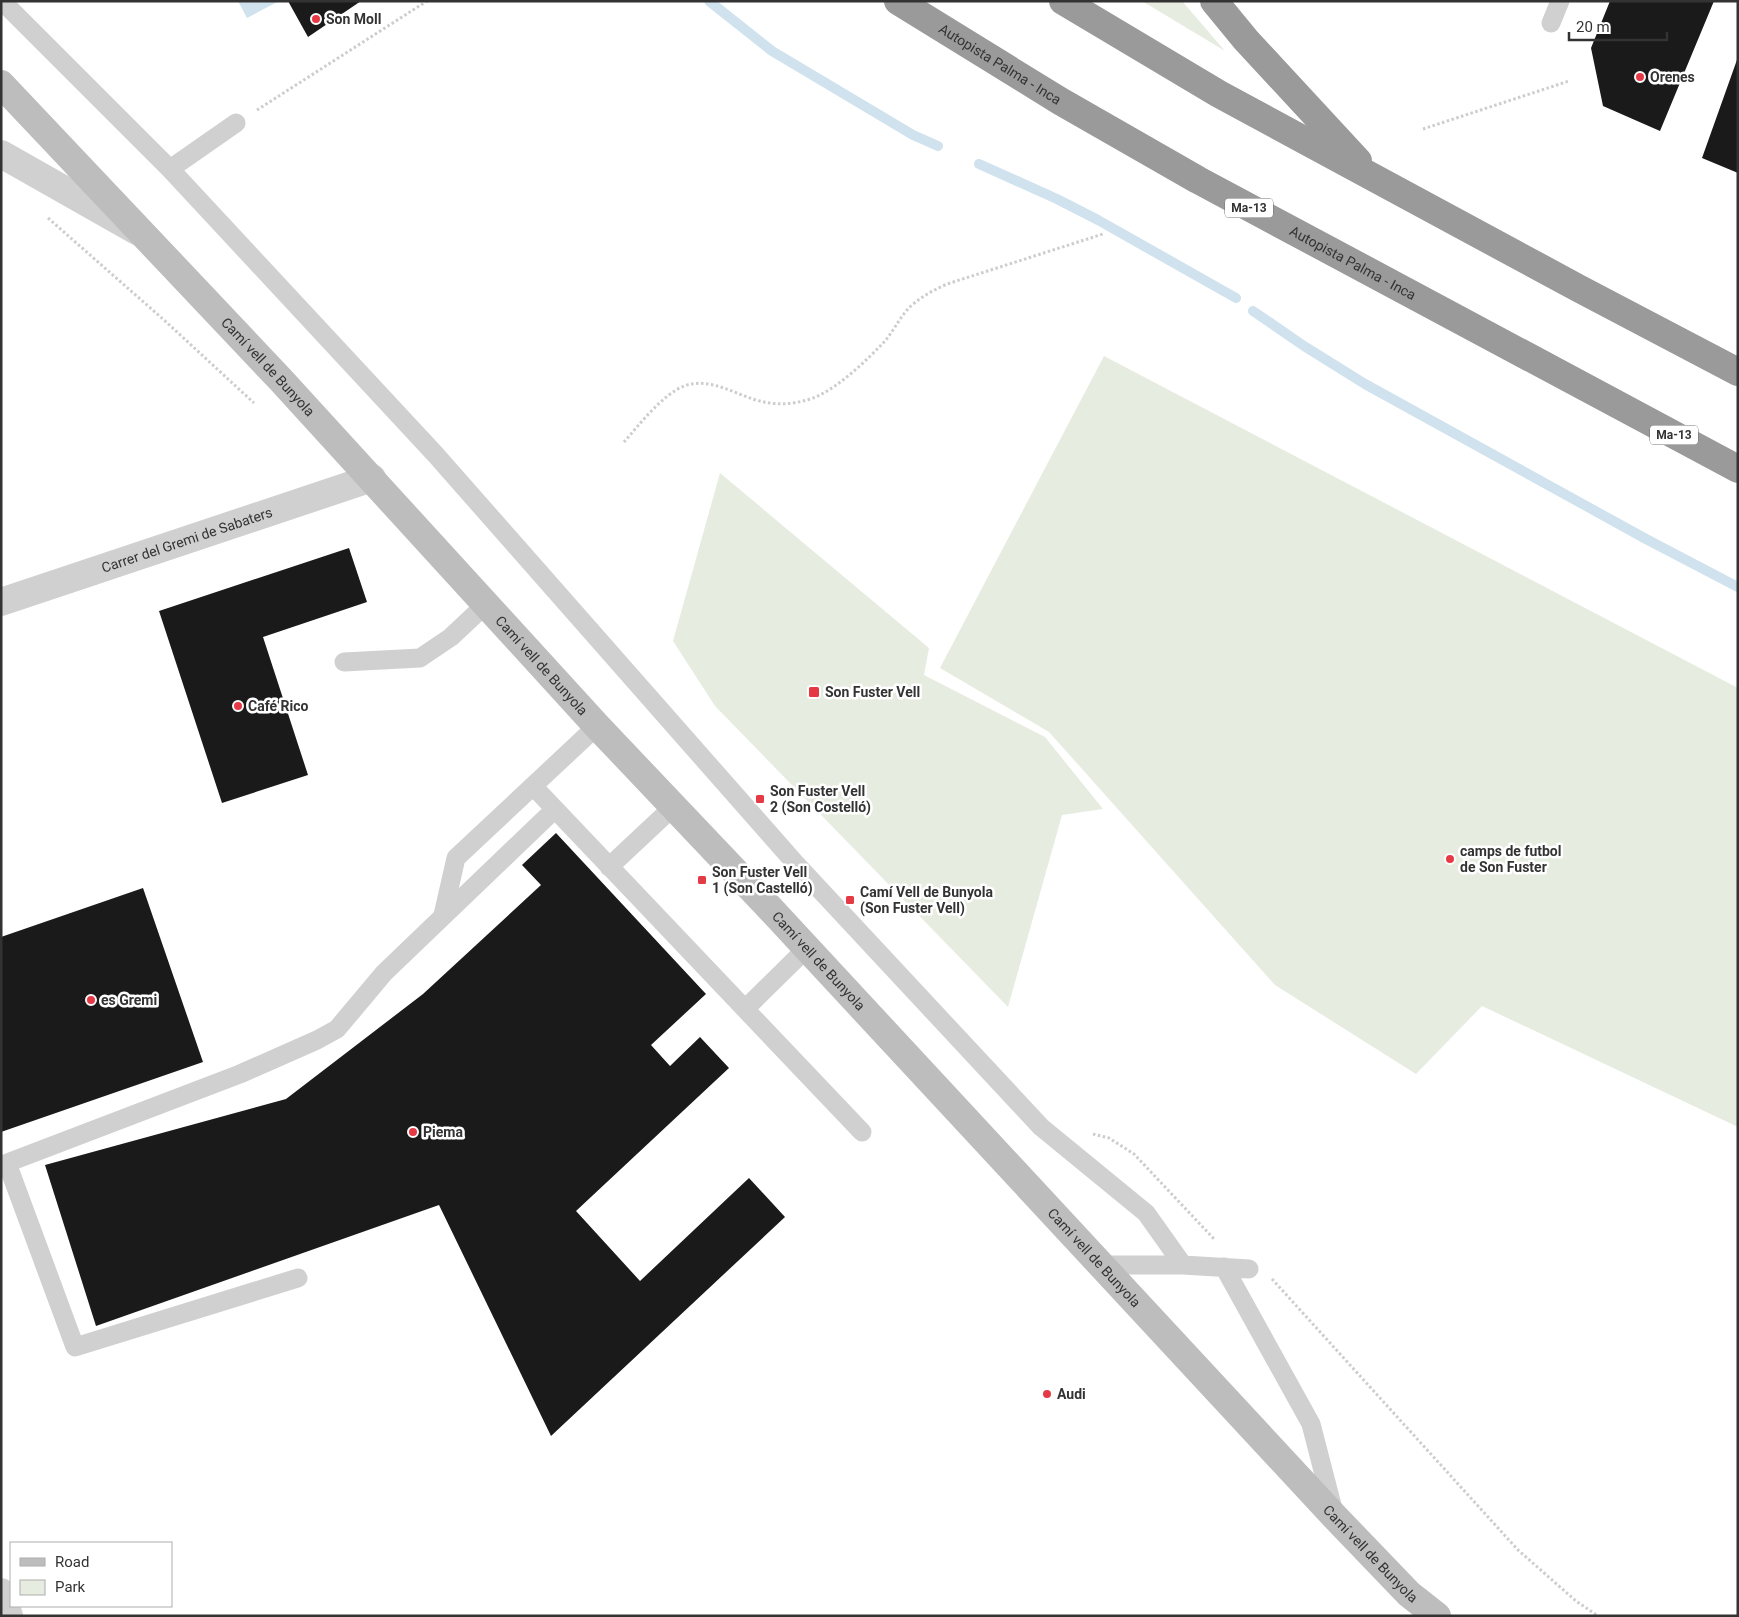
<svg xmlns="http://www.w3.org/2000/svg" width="1739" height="1617" viewBox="0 0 1739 1617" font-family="Roboto,sans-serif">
<rect width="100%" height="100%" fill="#fff"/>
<!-- green -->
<path fill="#e6ecdf" d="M 1142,1 L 1182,1 L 1225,51 Z
M 1104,356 L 1738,688 L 1738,1127 L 1482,1006 L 1416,1074 L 1275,985 L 1049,732 L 940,668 Z
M 720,473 L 929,648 L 924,675 L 1045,737 L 1103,809 L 1062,815 L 1008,1007 L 715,706 L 673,641 Z"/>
<!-- water -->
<path fill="#cfe2ee" d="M 238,1 L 279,1 L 247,18 Z"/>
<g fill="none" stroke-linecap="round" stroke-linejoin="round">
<!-- stream -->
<path stroke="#cfe2ee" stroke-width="10" d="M 709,1 L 772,51 L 913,135 L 938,146
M 979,164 L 1057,199 L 1098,220 L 1236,298
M 1253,311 L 1304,346 L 1365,384 L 1646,539 L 1738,587"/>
</g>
<!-- building -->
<path fill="#1a1a1a" d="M 288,1 L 361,1 L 308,37 Z
M 1610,1 L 1714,1 L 1660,131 L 1603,106 L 1591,48 Z
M 1738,57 L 1738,173 L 1702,158 Z
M 349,548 L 367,602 L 263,637 L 308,775 L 222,803 L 159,611 Z
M 556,833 L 706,994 L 651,1045 L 670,1066 L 700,1037 L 729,1068 L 576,1211 L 640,1281 L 749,1178 L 785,1217 L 551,1436 L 439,1205 L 96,1326 L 45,1165 L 286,1099 L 423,994 L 541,885 L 522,865 Z
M 143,888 L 203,1062 L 1,1132 L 1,937 Z"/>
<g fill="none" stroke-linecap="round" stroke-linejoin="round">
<!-- path -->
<path stroke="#cdcdcd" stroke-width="3" stroke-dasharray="2.5 2.5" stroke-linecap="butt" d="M 257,110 L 427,1
M 1423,129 L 1569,81
M 48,218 L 164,320 L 254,403
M 624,442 C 639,425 663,394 684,386 C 712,376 738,397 764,402 C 782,406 803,403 820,395 C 843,383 866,361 884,342 C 894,331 900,316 911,306 C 922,296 934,290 947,284 L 1103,234
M 1093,1134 L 1109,1138 L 1134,1154 L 1215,1240
M 1272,1279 L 1518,1550 L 1576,1601 L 1598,1616"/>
<!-- service -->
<path stroke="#d0d0d0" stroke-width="19" d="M 2,1 L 170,169 L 435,454 L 796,864 L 1041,1127 L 1146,1213 L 1183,1265
M 1551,23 L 1560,1
M 170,169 L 236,123
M 344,662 L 420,658 L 451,637 L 485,605
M 533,786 L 745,1009 L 807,948
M 609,867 L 673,807
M 443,915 L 456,858 L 597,726
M 745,1009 L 862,1132
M 1101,1265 L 1183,1265 L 1249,1269
M 1224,1267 L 1311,1424 L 1334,1513
M 298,1278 L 75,1347 L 7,1163 L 240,1074 L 317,1040 L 337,1029 L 384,973 L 554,810"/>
<!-- minor -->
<g stroke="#d0d0d0" stroke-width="28">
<path d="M 1,154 L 137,231"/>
<path id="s1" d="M 1,602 L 372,478"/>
<path d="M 1,1592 L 9,1616"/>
</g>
<!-- secondary -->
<path stroke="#bdbdbd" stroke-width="28" id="s2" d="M 1,84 L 280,379 L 597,726 L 765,903 L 1335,1517 L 1409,1594 L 1437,1616"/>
<!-- motorway -->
<g stroke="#9a9a9a" stroke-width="28">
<path id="s3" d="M 898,1 L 1060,101 L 1198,180 L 1738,469"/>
<path d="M 1063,1 L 1219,94 L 1578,288 L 1738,372"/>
<path d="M 1214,1 L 1246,40 L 1358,161"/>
</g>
</g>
<!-- markers -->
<g fill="#e63946" stroke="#fff" stroke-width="2">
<circle cx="316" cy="19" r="5"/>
<circle cx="1640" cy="77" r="5"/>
<rect x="808" y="686" width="12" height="12" rx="2.5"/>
<circle cx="238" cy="706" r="5"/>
<rect x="755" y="794" width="10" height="10" rx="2.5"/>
<circle cx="1450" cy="859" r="5"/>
<rect x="697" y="875" width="10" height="10" rx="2.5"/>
<rect x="845" y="895" width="10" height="10" rx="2.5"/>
<circle cx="91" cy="1000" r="5"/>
<circle cx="413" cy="1132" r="5"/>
<circle cx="1047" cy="1394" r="5"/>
</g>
<g text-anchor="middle" stroke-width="5" stroke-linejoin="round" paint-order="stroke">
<!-- shield labels -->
<g fill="#fff" stroke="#707070" stroke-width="1">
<rect x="1225" y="198.5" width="48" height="19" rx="4"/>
<rect x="1650" y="425.5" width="48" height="19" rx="4"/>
</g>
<g font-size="12" font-weight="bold" fill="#333">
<text x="1249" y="212">Ma-13</text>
<text x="1674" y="439">Ma-13</text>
</g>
<!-- poi labels -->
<g font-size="14" font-weight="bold" fill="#333" stroke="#fff" text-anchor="start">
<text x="326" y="24">Son Moll</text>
<text x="1650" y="82">Orenes</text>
<text x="825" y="697">Son Fuster Vell</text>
<text x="248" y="711">Café Rico</text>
<text x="770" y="796">Son Fuster Vell<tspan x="770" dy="16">2 (Son Costelló)</tspan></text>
<text x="1460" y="856">camps de futbol<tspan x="1460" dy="16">de Son Fuster</tspan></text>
<text x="712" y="877">Son Fuster Vell<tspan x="712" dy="16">1 (Son Castelló)</tspan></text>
<text x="860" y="897">Camí Vell de Bunyola<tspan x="860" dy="16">(Son Fuster Vell)</tspan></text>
<text x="101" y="1005">es Gremi</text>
<text x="423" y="1137">Piema</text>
<text x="1057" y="1399">Audi</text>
</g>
<!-- street labels -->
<g font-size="14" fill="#333" stroke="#fff">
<text dy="5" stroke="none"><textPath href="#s3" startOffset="120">Autopista Palma - Inca</textPath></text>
<text dy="5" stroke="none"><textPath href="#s3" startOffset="525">Autopista Palma - Inca</textPath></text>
<text dy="5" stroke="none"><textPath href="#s2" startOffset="389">Camí vell de Bunyola</textPath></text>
<text dy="5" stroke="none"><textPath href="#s1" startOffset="196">Carrer del Gremi de Sabaters</textPath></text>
<text dy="5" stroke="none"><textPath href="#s2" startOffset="794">Camí vell de Bunyola</textPath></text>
<text dy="5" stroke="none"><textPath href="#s2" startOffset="1199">Camí vell de Bunyola</textPath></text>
<text dy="5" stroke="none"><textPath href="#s2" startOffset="1604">Camí vell de Bunyola</textPath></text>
<text dy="5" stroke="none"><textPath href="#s2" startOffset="2009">Camí vell de Bunyola</textPath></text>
</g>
</g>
<!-- border -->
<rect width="1739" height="1617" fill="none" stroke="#333333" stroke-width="5"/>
<!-- legend -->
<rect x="10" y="1542" width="162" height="65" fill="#ffffff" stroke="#adadad"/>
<rect x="20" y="1558" width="25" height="8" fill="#bdbdbd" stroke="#adadad"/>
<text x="55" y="1567" font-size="15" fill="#333333">Road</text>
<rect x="20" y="1580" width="25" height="15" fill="#e6ecdf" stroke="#adadad"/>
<text x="55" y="1592" font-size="15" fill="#333333">Park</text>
<!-- scale -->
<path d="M1569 32v8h98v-8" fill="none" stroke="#333333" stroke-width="2.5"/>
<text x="1576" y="32" font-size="15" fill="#333333" stroke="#ffffff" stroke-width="4" paint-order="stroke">20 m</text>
</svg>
